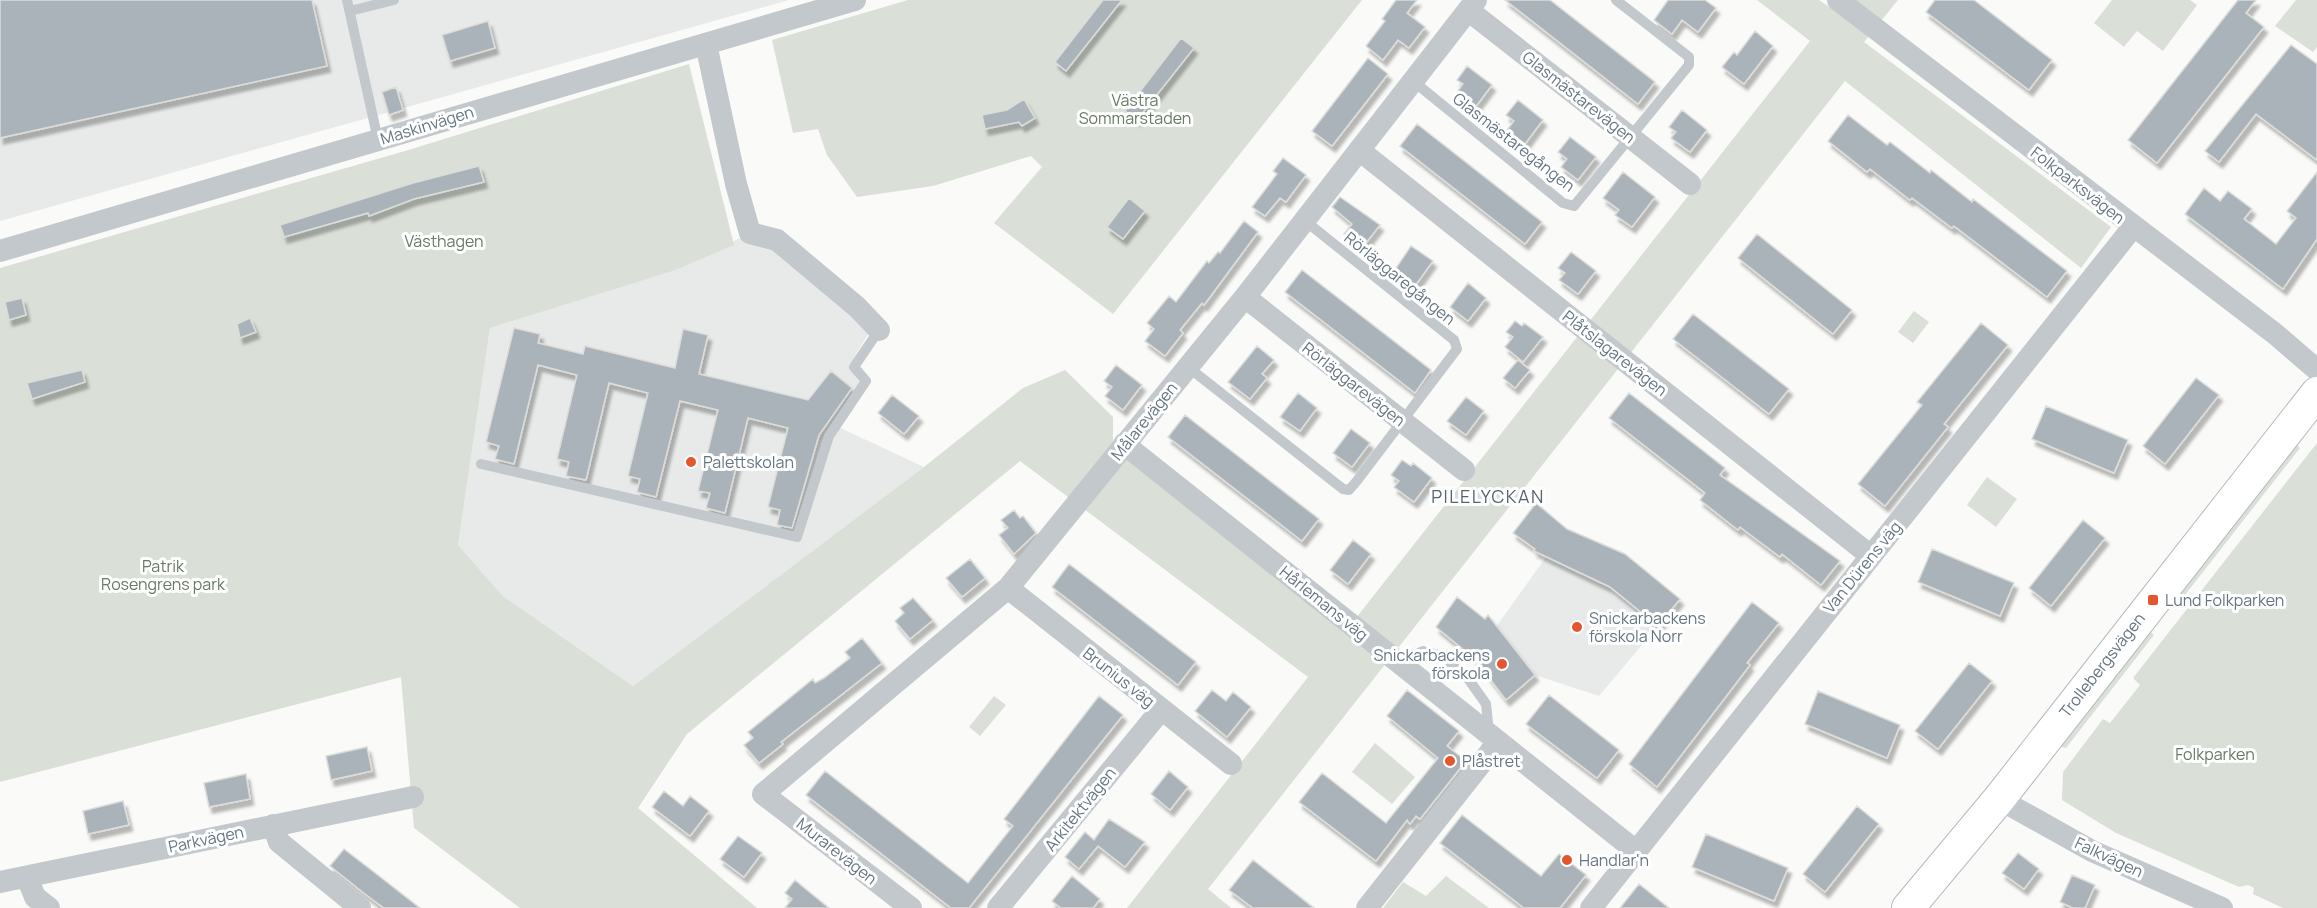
<svg xmlns="http://www.w3.org/2000/svg" width="2317" height="908" viewBox="0 0 2317 908" font-family="Manrope,sans-serif">
<defs>
<filter id="shadow"><feDropShadow dx="3.5" dy="6" stdDeviation="1.5" flood-color="#0004"/></filter>
</defs>
<rect width="100%" height="100%" fill="#fafaf8"/>
<!-- built -->
<path fill="#e8e9e9" d="M 0,0 L 789,0 L 0,221 Z
M 750,233 L 873,326 L 849,366 L 860,383 L 832,424 L 924,467 L 633,686 L 503,596 L 458,545 L 490,328 L 673,271 Z
M 1546,557 L 1610,587 L 1658,626 L 1599,696 L 1535,675 L 1496,627 Z"/>
<!-- green -->
<path fill="#dadfd7" d="M 908,0 L 1362,0 L 1113,314 L 994,223 L 1042,167 L 1031,156 L 933,186 L 857,197 L 827,155 L 818,129 L 793,133 L 772,40 Z
M 1757,0 L 1819,0 L 1837,12 L 1846,0 L 1898,0 L 1864,42 L 2111,227 L 2081,268 L 1845,81 L 1208,889 L 1231,908 L 1127,908 L 1308,677 L 1020,461 L 687,734 L 638,808 L 757,908 L 520,908 L 414,828 L 401,677 L 0,782 L 0,268 L 405,151 L 689,64 L 734,245 L 673,271 L 490,328 L 458,545 L 503,596 L 633,686 L 924,467 L 1023,388 L 1065,370 L 1113,417 L 1113,449 L 1345,632 L 1810,41 Z
M 2112,0 L 2190,0 L 2197,5 L 2163,51 L 2137,31 L 2124,47 L 2094,23 Z
M 2296,0 L 2317,0 L 2317,47 L 2313,52 L 2275,26 Z
M 1914,311 L 1929,322 L 1913,343 L 1898,332 Z
M 2295,443 L 2300,448 L 2174,609 L 2168,605 Z
M 2317,443 L 2317,908 L 2283,908 L 2253,894 L 2254,888 L 2248,885 L 2239,887 L 2116,833 L 2062,800 L 2063,772 L 2103,719 L 2110,723 L 2140,685 L 2133,678 Z
M 1987,477 L 2017,499 L 1996,527 L 1967,505 Z
M 2148,630 L 2154,635 L 2066,748 L 2058,746 Z
M 994,696 L 1006,705 L 980,736 L 969,727 Z
M 1375,743 L 1415,777 L 1392,804 L 1352,772 Z
M 1446,876 L 1489,908 L 1383,908 L 1403,882 L 1426,896 Z"/>
<!-- building -->
<path fill="#aab3b9" stroke="#dcdcda" stroke-width="1.5" filter="url(#shadow)" d="M 0,0 L 312,0 L 327,66 L 0,138 Z
M 1103,0 L 1122,0 L 1066,71 L 1055,62 Z
M 1396,0 L 1417,0 L 1407,13 L 1425,27 L 1409,48 L 1398,40 L 1383,60 L 1366,46 L 1385,21 L 1382,19 Z
M 1505,0 L 1550,0 L 1655,82 L 1638,104 Z
M 1668,0 L 1705,0 L 1716,8 L 1698,32 L 1682,20 L 1672,34 L 1654,20 Z
M 1935,0 L 1974,0 L 2052,60 L 2029,90 L 1926,12 Z
M 2238,0 L 2256,0 L 2246,13 L 2264,27 L 2157,163 L 2128,140 Z
M 488,21 L 495,48 L 450,61 L 442,35 Z
M 1755,31 L 1773,46 L 1744,84 L 1722,67 L 1734,52 L 1737,55 Z
M 1181,38 L 1194,48 L 1137,120 L 1125,111 Z
M 2291,45 L 2317,64 L 2317,160 L 2256,114 L 2219,162 L 2205,151 Z
M 1368,58 L 1388,74 L 1332,146 L 1312,131 Z
M 1467,66 L 1492,85 L 1474,109 L 1455,95 L 1463,84 L 1457,80 Z
M 396,87 L 403,110 L 389,115 L 382,92 Z
M 1024,99 L 1035,118 L 1022,126 L 1019,122 L 985,129 L 982,115 L 1007,110 Z
M 1518,100 L 1543,120 L 1525,144 L 1507,130 L 1514,121 L 1506,115 Z
M 1682,110 L 1707,130 L 1690,152 L 1671,138 L 1676,132 L 1669,127 Z
M 1848,115 L 1887,145 L 1890,142 L 1930,173 L 1931,170 L 1972,202 L 1973,199 L 2067,271 L 2047,297 L 1954,226 L 1952,228 L 1912,198 L 1910,200 L 1870,169 L 1867,172 L 1828,141 Z
M 1417,124 L 1542,222 L 1525,244 L 1400,146 Z
M 1570,137 L 1596,157 L 1578,180 L 1561,167 L 1567,159 L 1558,152 Z
M 1283,158 L 1306,175 L 1286,202 L 1280,198 L 1265,216 L 1252,207 L 1277,174 L 1273,171 Z
M 479,166 L 484,182 L 414,199 L 369,216 L 368,213 L 284,237 L 280,225 L 413,183 Z
M 1623,172 L 1655,197 L 1632,227 L 1615,215 L 1619,210 L 1603,198 Z
M 2317,172 L 2317,239 L 2283,289 L 2185,214 L 2204,188 L 2220,201 L 2228,191 L 2252,209 L 2244,219 L 2276,244 L 2296,218 L 2287,211 Z
M 1340,197 L 1380,225 L 1362,248 L 1344,234 L 1352,224 L 1332,207 Z
M 1129,198 L 1145,211 L 1123,239 L 1107,227 Z
M 1244,221 L 1258,232 L 1204,305 L 1202,303 L 1180,330 L 1183,333 L 1165,356 L 1145,341 L 1154,329 L 1147,323 L 1169,296 L 1176,302 L 1207,261 L 1209,263 L 1218,252 L 1220,253 Z
M 1757,234 L 1852,310 L 1833,334 L 1738,258 Z
M 1411,246 L 1433,261 L 1415,286 L 1394,271 Z
M 1571,252 L 1596,271 L 1578,294 L 1559,280 L 1565,273 L 1558,268 Z
M 1302,270 L 1431,370 L 1415,393 L 1285,292 Z
M 1468,283 L 1486,298 L 1468,321 L 1450,307 Z
M 22,298 L 26,315 L 9,320 L 5,302 Z
M 1693,314 L 1789,389 L 1769,414 L 1673,339 Z
M 250,318 L 256,332 L 240,338 L 237,324 Z
M 1515,321 L 1522,326 L 1524,323 L 1543,337 L 1523,362 L 1505,347 L 1513,337 L 1506,332 Z
M 1981,323 L 2008,345 L 1944,424 L 1948,427 L 1885,506 L 1858,484 L 1922,405 L 1917,402 Z
M 514,328 L 540,334 L 538,343 L 583,354 L 585,346 L 675,368 L 683,329 L 708,335 L 699,374 L 808,400 L 831,371 L 852,388 L 819,435 L 792,528 L 777,525 L 780,510 L 768,507 L 788,428 L 748,418 L 725,513 L 706,508 L 710,493 L 698,491 L 718,410 L 680,401 L 656,497 L 637,492 L 640,479 L 628,476 L 648,393 L 609,383 L 586,480 L 566,476 L 569,462 L 557,459 L 577,375 L 538,365 L 514,464 L 495,459 L 499,446 L 486,442 Z
M 1257,346 L 1274,360 L 1262,374 L 1267,378 L 1250,399 L 1228,382 Z
M 1518,360 L 1530,370 L 1515,388 L 1503,378 Z
M 1116,365 L 1142,385 L 1123,410 L 1105,396 L 1112,387 L 1104,381 Z
M 82,370 L 85,382 L 32,399 L 27,383 Z
M 2196,378 L 2219,395 L 2165,464 L 2143,446 Z
M 1298,393 L 1317,408 L 1300,431 L 1280,417 Z
M 1629,393 L 1725,468 L 1720,475 L 1840,561 L 1821,585 L 1782,554 L 1780,557 L 1740,527 L 1738,530 L 1700,500 L 1705,493 L 1609,418 Z
M 892,395 L 919,416 L 904,434 L 878,413 Z
M 1466,397 L 1484,411 L 1466,435 L 1447,421 Z
M 2046,406 L 2128,440 L 2114,473 L 2032,439 Z
M 1185,415 L 1319,519 L 1302,541 L 1168,437 Z
M 1351,429 L 1370,443 L 1352,467 L 1333,453 Z
M 1402,460 L 1411,466 L 1413,463 L 1432,478 L 1414,502 L 1394,487 L 1399,481 L 1391,475 Z
M 1536,503 L 1567,529 L 1625,554 L 1680,599 L 1658,626 L 1610,587 L 1534,551 L 1535,549 L 1513,533 Z
M 1014,510 L 1020,518 L 1023,516 L 1036,533 L 1014,554 L 999,535 L 1008,528 L 1001,520 Z
M 2083,520 L 2105,538 L 2051,606 L 2029,588 Z
M 1353,540 L 1371,554 L 1348,584 L 1330,570 Z
M 1932,549 L 2014,583 L 2000,616 L 1918,582 Z
M 970,559 L 985,578 L 962,597 L 946,578 Z
M 1069,564 L 1196,662 L 1178,685 L 1052,587 Z
M 1457,597 L 1485,619 L 1488,615 L 1535,675 L 1506,700 L 1474,658 L 1436,627 Z
M 913,598 L 933,620 L 910,639 L 895,621 L 904,613 L 900,608 Z
M 1752,602 L 1779,623 L 1747,663 L 1750,665 L 1657,787 L 1629,764 Z
M 862,638 L 882,663 L 781,742 L 783,744 L 759,763 L 744,745 L 753,738 L 748,732 L 813,679 L 815,683 L 824,678 L 850,658 L 845,652 Z
M 1969,663 L 1992,681 L 1938,749 L 1915,731 Z
M 1212,690 L 1226,701 L 1233,692 L 1251,707 L 1227,737 L 1195,711 Z
M 1407,690 L 1459,731 L 1447,746 L 1466,761 L 1420,819 L 1416,816 L 1410,824 L 1407,820 L 1376,861 L 1299,802 L 1322,773 L 1386,823 L 1438,758 L 1387,716 Z
M 1818,691 L 1900,725 L 1887,758 L 1805,724 Z
M 1549,695 L 1619,750 L 1597,778 L 1526,724 Z
M 1099,696 L 1123,715 L 969,908 L 951,908 L 806,795 L 825,771 L 968,883 L 1013,826 L 1004,819 Z
M 367,747 L 372,771 L 331,780 L 326,756 Z
M 1169,771 L 1188,787 L 1170,810 L 1151,794 Z
M 246,774 L 250,799 L 209,807 L 204,783 Z
M 664,791 L 683,806 L 690,796 L 709,811 L 690,836 L 652,807 Z
M 123,801 L 129,825 L 88,834 L 83,811 Z
M 1857,806 L 1879,824 L 1825,892 L 1803,874 Z
M 1462,815 L 1541,876 L 1559,854 L 1586,875 L 1560,908 L 1524,908 L 1440,843 Z
M 1109,819 L 1145,842 L 1125,867 L 1098,846 L 1079,869 L 1065,857 L 1085,832 L 1094,840 Z
M 1706,834 L 1788,868 L 1774,901 L 1692,867 Z
M 738,836 L 762,853 L 744,877 L 720,859 Z
M 344,849 L 379,876 L 420,908 L 384,908 L 365,894 L 330,866 Z
M 2018,853 L 2039,869 L 2024,889 L 2002,873 Z
M 1253,860 L 1314,908 L 1253,908 L 1229,890 Z
M 2072,875 L 2095,885 L 2085,908 L 2073,908 L 2060,902 Z
M 1072,876 L 1100,899 L 1093,908 L 1061,908 L 1052,901 Z
M 795,880 L 802,886 L 829,908 L 785,908 L 792,899 L 785,893 Z
M 1639,884 L 1669,908 L 1620,908 Z"/>
<g fill="none" stroke-linecap="round" stroke-linejoin="round">
<!-- secondary casing -->
<g stroke="#b3babf" stroke-width="34">
<path id="secondary" d="M 1908,908 L 1999,799 L 2317,393"/>
</g>
<!-- lane -->
<path stroke="#c3c8cc" stroke-width="10" d="M 347,0 L 378,140
M 350,11 L 394,0
M 1413,81 L 1563,203 L 1574,206 L 1689,65 L 1689,57 L 1616,0
M 1188,367 L 1343,489 L 1349,490 L 1356,482 L 1457,349 L 1454,340 L 1304,220
M 481,464 L 797,537 L 829,436 L 866,381 L 854,367 L 879,330
M 1400,663 L 1423,651 L 1439,655 L 1467,677 L 1486,704 L 1489,732"/>
<!-- street -->
<path stroke="#c3c8cc" stroke-width="22" d="M 1838,0 L 2274,333 L 2317,370
M 1468,10 L 1690,184
M 706,44 L 736,184 L 750,233 L 777,240 L 857,307 L 879,330
M 1359,150 L 1871,556
M 0,251 L 855,0
M 1245,297 L 1464,470
M 1124,444 L 1636,851
M 1008,588 L 1231,764
M 1999,799 L 2092,851 L 2222,908
M 273,825 L 279,842 L 360,908
M 27,877 L 35,897 L 49,908
M 0,882 L 413,797
M 911,908 L 763,794 L 1008,588 L 1245,297 L 1476,0
M 998,908 L 1161,710
M 1367,908 L 1498,742
M 1591,908 L 2133,227"/>
<!-- secondary -->
<use href="#secondary" stroke="#fff" stroke-width="32"/>
</g>
<!-- markers -->
<g fill="#e4572e" stroke="#fff" stroke-width="2">
<circle cx="691" cy="462" r="6"/>
<rect x="2147" y="594" width="12" height="12" rx="3"/>
<circle cx="1577" cy="627" r="6"/>
<circle cx="1502" cy="664" r="6"/>
<circle cx="1450" cy="761" r="6"/>
<circle cx="1567" cy="860" r="6"/>
</g>
<g text-anchor="middle" stroke-width="6" stroke-linejoin="round" paint-order="stroke">
<!-- street labels -->
<g font-size="16" fill="#657683" stroke="#fff">
<text transform="translate(1579 97) rotate(38)" y="6">Glasmästarevägen</text>
<text transform="translate(427 125) rotate(-17)" y="6">Maskinvägen</text>
<text transform="translate(1514 142) rotate(38)" y="6">Glasmästaregången</text>
<text transform="translate(2078 185) rotate(38)" y="6">Folkparksvägen</text>
<text transform="translate(1400 278) rotate(39)" y="6">Rörläggaregången</text>
<text transform="translate(1615 353) rotate(38)" y="6">Plåtslagarevägen</text>
<text transform="translate(1354 384) rotate(38)" y="6">Rörläggarevägen</text>
<text transform="translate(1144 421) rotate(-51)" y="6">Målarevägen</text>
<text transform="translate(1862 567) rotate(-51)" y="6">Van Dürens väg</text>
<text transform="translate(1324 603) rotate(39)" y="6">Hårlemans väg</text>
<text transform="translate(2102 665) rotate(-52)" y="6">Trollebergsvägen</text>
<text transform="translate(1119 677) rotate(38)" y="6">Brunius väg</text>
<text transform="translate(1080 809) rotate(-51)" y="6">Arkitektvägen</text>
<text transform="translate(206 839) rotate(-12)" y="6">Parkvägen</text>
<text transform="translate(837 851) rotate(38)" y="6">Murarevägen</text>
<text transform="translate(2109 857) rotate(25)" y="6">Falkvägen</text>
</g>
<!-- park labels -->
<g font-size="16" fill="#687a64" stroke="#fff">
<text x="1135" y="106">Västra<tspan x="1135" dy="18">Sommarstaden</tspan></text>
<text x="444" y="247">Västhagen</text>
<text x="163" y="572">Patrik<tspan x="163" dy="18">Rosengrens park</tspan></text>
<text x="2215" y="760">Folkparken</text>
</g>
<!-- poi labels -->
<g font-size="16" fill="#657683" stroke="#fff" text-anchor="start">
<text x="703" y="468">Palettskolan</text>
<text x="2165" y="606">Lund Folkparken</text>
<text x="1589" y="624">Snickarbackens<tspan x="1589" dy="18">förskola Norr</tspan></text>
<text x="1490" y="661" text-anchor="end">Snickarbackens<tspan x="1490" dy="18">förskola</tspan></text>
<text x="1462" y="767">Plåstret</text>
<text x="1579" y="866">Handlar'n</text>
</g>
<!-- neighbourhood labels -->
<g font-size="18" letter-spacing="1.5" fill="#57646e" stroke="#fff">
<text x="1488" y="503">PILELYCKAN</text>
</g>
</g>
</svg>
